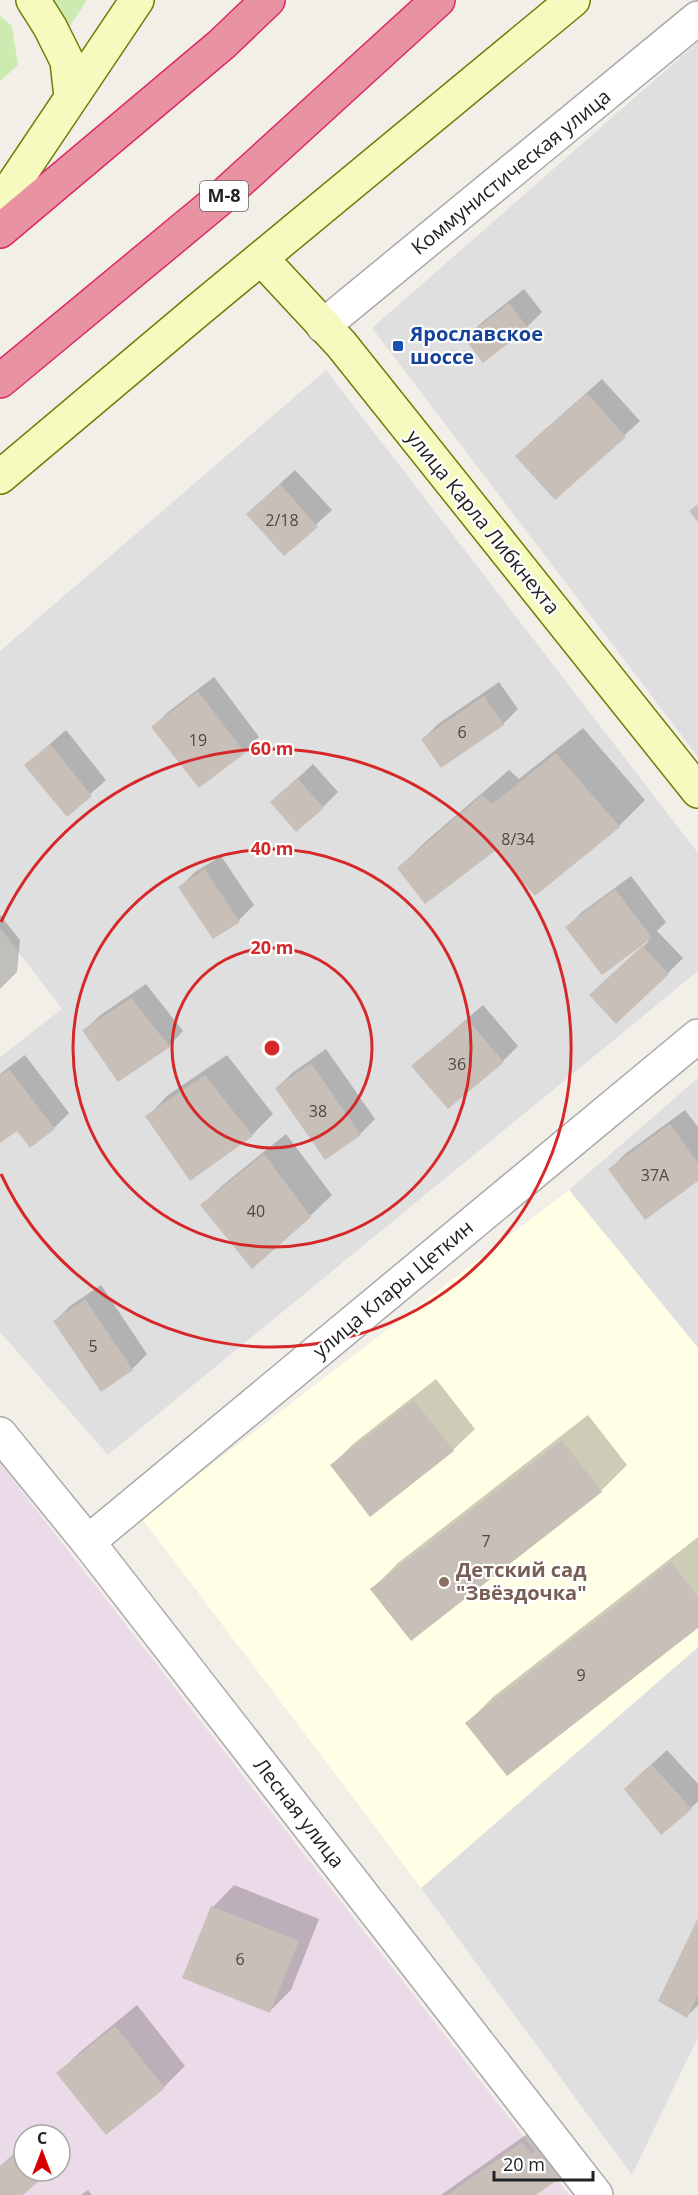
<svg xmlns="http://www.w3.org/2000/svg" width="698" height="2195" viewBox="0 0 698 2195" font-family="'Open Sans',sans-serif">
<rect width="100%" height="100%" fill="#f2efe9"/>
<!-- residential -->
<path fill="#e0dfdf" d="M 698,42 L 698,757 L 372,328 Z
M 326,370 L 698,853 L 698,971 L 108,1455 L 0,1332 L 0,1057 L 62,1009 L 0,928 L 0,651 Z
M 698,1078 L 698,1348 L 569,1190 Z
M 698,1647 L 698,2037 L 632,2175 L 421,1888 Z"/>
<!-- industrial -->
<path fill="#ebdbe8" fill-rule="evenodd" d="M 0,1463 L 569,2195 L 0,2195 ZM 24,2135 L 60,2135 L 60,2171 L 24,2171 Z"/>
<!-- education -->
<path fill="#ffffe5" d="M 569,1190 L 698,1348 L 698,1647 L 421,1888 L 142,1518 Z"/>
<!-- grass -->
<path fill="#cdebb0" d="M 47,0 L 87,0 L 67,31 Z
M 0,16 L 12,26 L 18,65 L 0,81 Z"/>
<!-- shadow -->
<path fill="#0003" d="M 524,289 L 542,312 L 527,327 L 466,338 L 481,323 Z
M 602,379 L 640,421 L 555,498 L 532,441 Z
M 295,470 L 332,510 L 284,554 L 263,499 Z
M 214,677 L 259,737 L 244,752 L 199,786 L 153,727 L 168,712 Z
M 499,682 L 518,709 L 503,724 L 423,739 L 438,724 Z
M 583,728 L 645,800 L 619,826 L 399,868 L 425,842 L 509,770 L 519,779 Z
M 66,730 L 106,780 L 67,815 L 26,765 Z
M 313,764 L 338,792 L 323,807 L 272,802 Z
M 221,856 L 254,905 L 239,920 L 213,937 L 180,887 L 195,872 Z
M 631,876 L 666,922 L 657,931 L 683,958 L 668,973 L 606,981 L 649,941 L 567,927 L 582,912 Z
M 0,915 L 20,940 L 17,972 L 0,989 Z
M 146,984 L 183,1031 L 169,1046 L 84,1031 L 99,1016 Z
M 483,1005 L 518,1046 L 503,1061 L 413,1066 Z
M 326,1049 L 375,1119 L 360,1134 L 325,1158 L 277,1088 L 292,1073 Z
M 25,1055 L 69,1113 L 54,1128 L 17,1129 L 0,1141 L 0,1074 Z
M 227,1055 L 273,1114 L 252,1135 L 147,1117 L 168,1095 Z
M 685,1110 L 698,1127 L 698,1179 L 610,1169 L 625,1154 Z
M 286,1134 L 332,1195 L 310,1216 L 202,1205 L 224,1184 Z
M 101,1285 L 147,1354 L 132,1369 L 102,1390 L 55,1321 L 70,1306 Z
M 436,1379 L 475,1429 L 453,1450 L 370,1515 L 332,1465 L 353,1444 Z
M 588,1415 L 627,1465 L 601,1491 L 372,1589 L 398,1563 Z
M 698,1537 L 698,1626 L 467,1723 L 493,1697 Z
M 667,1750 L 698,1784 L 698,1801 L 691,1808 L 641,1774 Z
M 234,1885 L 319,1919 L 291,1990 L 269,2012 L 184,1977 L 213,1907 Z
M 698,1921 L 698,2005 L 687,2016 Z
M 137,2005 L 185,2066 L 164,2087 L 58,2073 L 80,2052 Z
M 544,2122 L 580,2156 L 559,2177 L 533,2195 L 441,2195 Z
M 46,2125 L 54,2135 L 35,2135 Z
M 60,2142 L 68,2151 L 60,2159 Z
M 88,2190 L 92,2195 L 81,2195 Z"/>
<!-- building -->
<path fill="#c7bfb8" d="M 509,303 L 528,328 L 483,363 L 464,338 Z
M 587,393 L 626,437 L 555,500 L 515,456 Z
M 280,484 L 318,527 L 284,556 L 246,514 Z
M 698,504 L 698,522 L 689,511 Z
M 198,691 L 245,753 L 199,788 L 151,727 Z
M 484,696 L 504,725 L 441,768 L 421,739 Z
M 50,744 L 92,796 L 67,817 L 24,765 Z
M 556,753 L 620,827 L 535,896 L 495,851 L 425,904 L 397,868 L 482,795 L 492,804 Z
M 297,778 L 324,808 L 296,832 L 270,802 Z
M 205,869 L 240,922 L 213,939 L 178,887 Z
M 615,889 L 652,938 L 602,975 L 565,927 Z
M 642,946 L 669,974 L 616,1024 L 589,995 Z
M 131,998 L 170,1047 L 118,1082 L 82,1030 Z
M 467,1019 L 504,1062 L 448,1109 L 411,1066 Z
M 311,1063 L 361,1135 L 325,1160 L 275,1088 Z
M 9,1069 L 55,1129 L 30,1148 L 17,1131 L 0,1143 L 0,1075 Z
M 205,1075 L 253,1136 L 190,1181 L 145,1116 Z
M 670,1124 L 698,1163 L 698,1181 L 645,1220 L 608,1169 Z
M 264,1154 L 311,1217 L 252,1269 L 200,1205 Z
M 85,1299 L 133,1370 L 101,1392 L 53,1321 Z
M 414,1400 L 454,1451 L 370,1517 L 330,1465 Z
M 562,1440 L 602,1492 L 411,1641 L 370,1589 Z
M 671,1562 L 698,1597 L 698,1628 L 507,1776 L 465,1723 Z
M 651,1764 L 692,1809 L 661,1835 L 624,1789 Z
M 211,1906 L 299,1941 L 270,2013 L 182,1978 Z
M 698,1918 L 698,1995 L 687,2018 L 658,2001 Z
M 115,2026 L 165,2088 L 106,2135 L 56,2073 Z
M 522,2142 L 531,2154 L 539,2149 L 560,2178 L 536,2195 L 447,2195 Z
M 24,2144 L 24,2171 L 50,2171 L 23,2195 L 0,2195 L 0,2166 Z"/>
<g fill="none" stroke-linecap="round" stroke-linejoin="round">
<!-- street casing -->
<g stroke="#a9a9a9" stroke-width="36">
<path id="street" d="M 323,326 L 698,18
M 0,1434 L 88,1542 L 596,2195
M 88,1542 L 698,1036"/>
</g>
<!-- secondary casing -->
<g stroke="#707d05" stroke-width="36">
<path id="secondary" d="M 33,0 L 50,27 L 67,61 L 71,97
M 0,204 L 137,0
M 261,258 L 341,344 L 698,791
M 0,477 L 197,311 L 573,0"/>
</g>
<!-- highway casing -->
<g stroke="#dc2a67" stroke-width="36">
<path id="highway" d="M 0,231 L 222,44 L 268,0
M 0,381 L 222,197 L 438,0"/>
</g>
<!-- street -->
<use href="#street" stroke="#fff" stroke-width="33"/>
<!-- secondary -->
<use href="#secondary" stroke="#f7fabf" stroke-width="33"/>
<!-- highway -->
<use href="#highway" stroke="#e892a2" stroke-width="33"/>
</g>
<!-- distance rings -->
<g fill="none" stroke="#d62828" stroke-width="3">
<circle cx="272" cy="1048" r="100"/>
<circle cx="272" cy="1048" r="199"/>
<path d="M1 922A299 299 0 1 1 1 1174"/>
</g>
<!-- markers -->
<rect fill="#1a4fb4" stroke="#fff" stroke-width="2" x="392" y="340" width="12" height="12" rx="3"/>
<circle fill="#8d6e63" stroke="#fff" stroke-width="2" cx="444" cy="1582" r="6"/>
<g text-anchor="middle" stroke-width="4.5" stroke-linejoin="round" paint-order="stroke">
<!-- number labels -->
<g font-size="16" fill="#4b4948">
<text x="282" y="526">2/18</text>
<text x="462" y="738">6</text>
<text x="198" y="746">19</text>
<text x="518" y="845">8/34</text>
<text x="457" y="1070">36</text>
<text x="318" y="1117">38</text>
<text x="655" y="1181">37А</text>
<text x="256" y="1217">40</text>
<text x="93" y="1352">5</text>
<text x="486" y="1547">7</text>
<text x="581" y="1681">9</text>
<text x="240" y="1965">6</text>
</g>
<!-- shield labels -->
<rect fill="#fff" stroke="#646464" stroke-width="1.5" x="200" y="181" width="48" height="30" rx="4.5"/>
<g font-size="18" font-weight="bold" fill="#222">
<text x="224" y="202">М-8</text>
</g>
<!-- street labels -->
<g font-size="20" fill="#222" stroke="#fff">
<text transform="translate(511 172) rotate(-39)" y="7">Коммунистическая улица</text>
<text transform="translate(483 522) rotate(51)" y="7">улица Карла Либкнехта</text>
<text transform="translate(393 1289) rotate(-40)" y="7">улица Клары Цеткин</text>
<text transform="translate(299 1813) rotate(52)" y="7">Лесная улица</text>
</g>
<!-- transit labels -->
<g font-size="20" font-weight="bold" fill="#164399" stroke="#fff" text-anchor="start">
<text x="410" y="341">Ярославское<tspan x="410" dy="23">шоссе</tspan></text>
</g>
<!-- education labels -->
<g font-size="20" font-weight="bold" fill="#785e54" stroke="#fff" text-anchor="start">
<text x="456" y="1577">Детский сад<tspan x="456" dy="23">"Звёздочка"</tspan></text>
</g>
</g>
<circle cx="272" cy="1048" r="9" fill="#d62828" stroke="#fff" stroke-width="3"/>
<g font-size="18" text-anchor="middle" font-weight="bold" fill="#d62828" stroke="#fff" stroke-width="4.5" stroke-linejoin="round" paint-order="stroke">
<text x="272" y="755">60 m</text>
<text x="272" y="855">40 m</text>
<text x="272" y="954">20 m</text>
</g>
<!-- north arrow -->
<g transform="translate(42 2153)"><circle r="28" fill="#ffffff" stroke="#a7a7a7" stroke-width="1.5"/>
<path d="M0-4.5L10 22L0 15L-10 22Z" fill="#d40000"/>
<text y="-9" font-size="16" font-weight="bold" text-anchor="middle" fill="#222222">С</text>
</g>
<!-- scale -->
<path d="M494 2171v9h99v-9" fill="none" stroke="#222222" stroke-width="3"/>
<text x="503" y="2171" font-size="18" fill="#222222" stroke="#ffffff" stroke-width="4.5" paint-order="stroke">20 m</text>
</svg>
